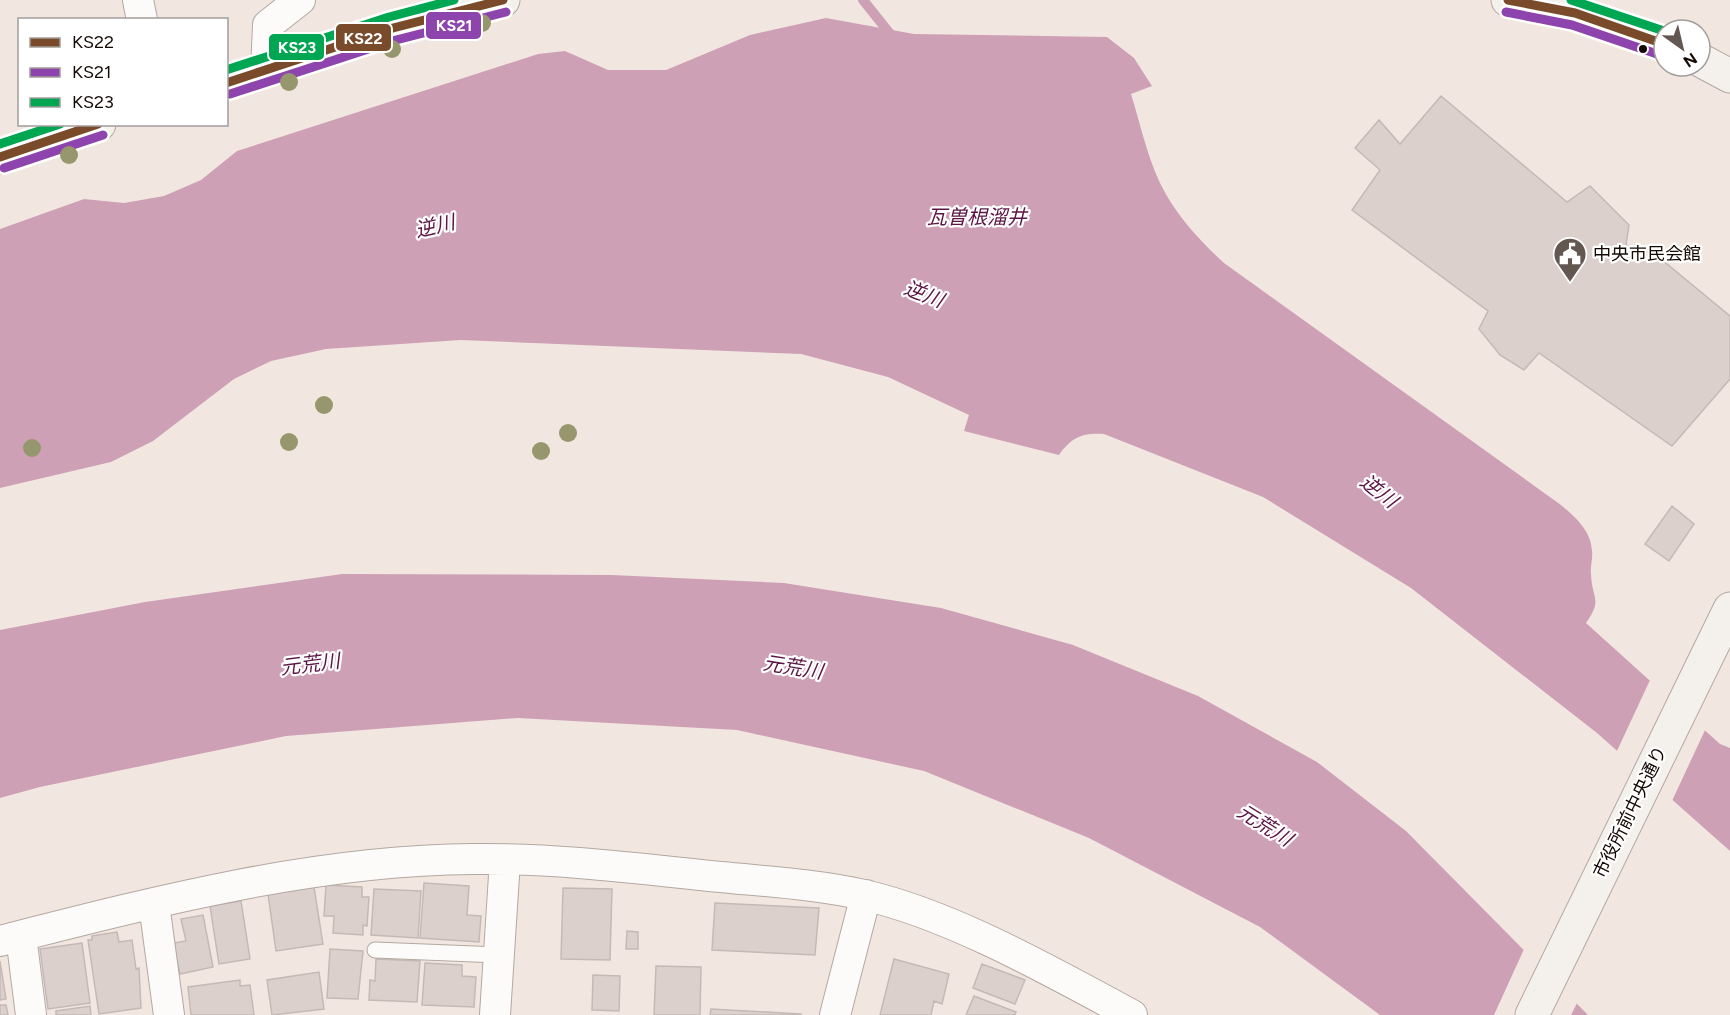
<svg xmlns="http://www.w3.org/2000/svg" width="1730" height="1015" viewBox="0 0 1730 1015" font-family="Figtree,'Noto Sans JP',sans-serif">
<rect width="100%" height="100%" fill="#f2e7e0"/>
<!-- water -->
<path fill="#cea0b6" d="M 826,18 L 914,34 L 1107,37 L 1134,58 L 1152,86 L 1131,94 C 1140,123 1147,156 1160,183 C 1175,214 1199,240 1224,263 L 1561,505 C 1575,517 1591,530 1592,551 C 1593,559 1590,567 1591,574 C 1592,600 1603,598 1586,623 L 1720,744 L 1730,748 L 1730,851 L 1597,733 L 1411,588 L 1263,497 L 1104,434 C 1082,433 1072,437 1059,455 L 964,431 L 969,415 L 888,377 L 801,354 L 461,340 L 326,349 L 271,361 L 234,379 L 153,441 L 111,462 L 0,488 L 0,229 L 84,199 L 124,203 L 164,196 L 201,180 L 237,151 L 538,54 L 565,51 L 608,70 L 666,70 L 750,35 Z
M 342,574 L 612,575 L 784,583 L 941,608 L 1073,645 L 1198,696 L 1317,762 L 1406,831 L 1588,1015 L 1380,1015 L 1260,927 L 1089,838 L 924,771 L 737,730 L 518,718 L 286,736 L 40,787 L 0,798 L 0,630 L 145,602 Z"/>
<!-- pier -->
<path fill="#f2e7e0" d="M 1651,678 L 1706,728 L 1671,803 L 1616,753 Z
M 1525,947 L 1578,1001 L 1571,1015 L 1494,1015 Z"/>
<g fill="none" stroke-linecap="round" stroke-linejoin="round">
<!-- stream -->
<path stroke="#cea0b6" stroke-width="10" d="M 863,0 L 895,40"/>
</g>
<!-- building -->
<path fill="#dcd0cc" stroke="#c5b9b6" stroke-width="1.5" d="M 1441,96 L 1567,202 L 1590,186 L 1629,225 L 1626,245 L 1656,255 L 1730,316 L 1730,379 L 1672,446 L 1539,353 L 1524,370 L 1500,355 L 1479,329 L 1488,311 L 1352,210 L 1380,170 L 1355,148 L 1379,120 L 1400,144 Z
M 1672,506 L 1694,524 L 1669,561 L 1645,544 Z
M 424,883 L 469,886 L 467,915 L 481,916 L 479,942 L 420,938 Z
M 326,885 L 362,887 L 362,897 L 369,897 L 367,926 L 363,925 L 363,935 L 333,933 L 334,916 L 324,916 Z
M 314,887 L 323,944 L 276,951 L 268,894 Z
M 563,888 L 612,889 L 610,960 L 561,959 Z
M 374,889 L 421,891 L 418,938 L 371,935 Z
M 241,901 L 250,959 L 219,964 L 210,906 Z
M 715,903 L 819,908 L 815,955 L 712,950 Z
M 203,915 L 213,967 L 180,974 L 173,943 L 186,941 L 181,919 Z
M 627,931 L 638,932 L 638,949 L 626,949 Z
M 117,932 L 119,942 L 132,940 L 136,969 L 139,968 L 141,1008 L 99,1014 L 88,940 L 92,940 L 92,936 Z
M 82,943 L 90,1003 L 48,1009 L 40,949 Z
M 330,949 L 363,951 L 358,999 L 327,998 Z
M 376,959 L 420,961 L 417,1002 L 369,1000 L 370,980 L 375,981 Z
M 894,959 L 949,974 L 942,1004 L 934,1001 L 931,1015 L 880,1015 Z
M 0,961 L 6,999 L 0,1000 Z
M 425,963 L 462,965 L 462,976 L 476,977 L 474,1007 L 422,1005 Z
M 982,964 L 1025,980 L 1015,1004 L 973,988 Z
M 656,966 L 701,967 L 700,1015 L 654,1015 Z
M 319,972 L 324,1009 L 272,1015 L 267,980 Z
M 593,975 L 620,976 L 619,1011 L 592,1010 Z
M 240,980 L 240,986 L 250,985 L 254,1015 L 191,1015 L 188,987 Z
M 974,996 L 1016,1012 L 1015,1015 L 966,1015 Z
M 0,1005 L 6,1005 L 8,1015 L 0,1015 Z
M 90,1006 L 91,1015 L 56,1015 L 56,1011 Z
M 711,1009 L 801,1014 L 801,1015 L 710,1015 Z"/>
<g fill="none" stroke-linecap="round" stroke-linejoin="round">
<!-- lane casing -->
<g stroke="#b3a8a1" stroke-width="17">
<path id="lane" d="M 375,950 L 499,955"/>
</g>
<!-- street casing -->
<g stroke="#b3a8a1" stroke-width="32">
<path id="street" d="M 138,0 L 142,20
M 266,70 L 268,25 L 300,0
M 154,904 L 169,1015
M 21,936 L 31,1015
M 0,941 C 153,902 314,860 473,859 C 549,858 626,867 701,875 C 755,881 811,883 864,895 C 952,915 1052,972 1132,1015
M 495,1015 L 505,860
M 835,1015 L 866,895"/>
</g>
<!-- secondary casing -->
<g stroke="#b3a8a1" stroke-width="35">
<path id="secondary" d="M 1508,0 L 1575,13 L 1664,44
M 1700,60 L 1730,76
M 226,83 L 393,28 L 503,0
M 0,157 L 99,124
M 1532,1015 L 1730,609"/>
</g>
<!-- lane -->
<use href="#lane" stroke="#fdfbfa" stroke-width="15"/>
<!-- street -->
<use href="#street" stroke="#fdfbfa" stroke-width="30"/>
<!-- secondary -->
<use href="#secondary" stroke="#f4f0ec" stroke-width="33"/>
<!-- bus-1 casing -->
<g stroke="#fff" stroke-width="14">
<path id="bus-1" d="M 1508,0 L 1575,13 L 1664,44
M 226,83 L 393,28 L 503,0
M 0,157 L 98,124"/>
</g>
<!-- bus-2 casing -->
<g stroke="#fff" stroke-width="14">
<path id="bus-2" d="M 1506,12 L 1572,25 L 1660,55
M 230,94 L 396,40 L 506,12
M 4,168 L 103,135"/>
</g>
<!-- bus-3 casing -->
<g stroke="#fff" stroke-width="14">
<path id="bus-3" d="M 1571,0 L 1664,31
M 226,70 L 389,17 L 454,0
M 0,144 L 60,124"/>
</g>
<!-- bus-1 -->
<use href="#bus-1" stroke="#7a4b2a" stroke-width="9"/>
<!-- bus-2 -->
<use href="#bus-2" stroke="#8e44ad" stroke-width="9"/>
<!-- bus-3 -->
<use href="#bus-3" stroke="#00a651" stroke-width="9"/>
</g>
<!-- trees -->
<g fill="#96976d">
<circle cx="482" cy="23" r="9"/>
<circle cx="392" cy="49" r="9"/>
<circle cx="289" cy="82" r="9"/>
<circle cx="69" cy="155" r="9"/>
<circle cx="324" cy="405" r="9"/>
<circle cx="568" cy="433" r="9"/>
<circle cx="289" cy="442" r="9"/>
<circle cx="32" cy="448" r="9"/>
<circle cx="541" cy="451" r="9"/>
</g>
<!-- icons -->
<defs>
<g id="civic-pin" transform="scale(1.725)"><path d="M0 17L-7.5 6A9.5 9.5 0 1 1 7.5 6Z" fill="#625751" stroke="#fff"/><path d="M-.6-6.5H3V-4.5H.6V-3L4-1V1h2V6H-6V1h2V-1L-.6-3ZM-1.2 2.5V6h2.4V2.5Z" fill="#fff"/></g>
</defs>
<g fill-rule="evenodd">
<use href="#civic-pin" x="1570" y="254"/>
</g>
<!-- markers -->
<circle fill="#140904" stroke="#fff" stroke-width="2" cx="1643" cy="49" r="5"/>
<g text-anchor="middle" stroke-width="4.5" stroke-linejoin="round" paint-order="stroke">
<!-- poi labels -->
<g font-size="18" fill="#140904" stroke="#fff" text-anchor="start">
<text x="1593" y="260">中央市民会館</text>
</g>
<!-- street labels -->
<g font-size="18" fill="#140904" stroke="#fff">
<text transform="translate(1630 812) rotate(-64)" y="6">市役所前中央通り</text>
</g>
<!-- water labels -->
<g font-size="20" font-style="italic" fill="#5c1544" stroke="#fff">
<text x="977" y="224">瓦曽根溜井</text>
<text transform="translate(435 226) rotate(-13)" y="7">逆川</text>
<text transform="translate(924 294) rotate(21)" y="7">逆川</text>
<text transform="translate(1379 491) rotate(38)" y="7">逆川</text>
<text transform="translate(310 664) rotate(-7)" y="7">元荒川</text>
<text transform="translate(793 667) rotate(9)" y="7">元荒川</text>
<text transform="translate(1265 825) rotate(32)" y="7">元荒川</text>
</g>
</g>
<g stroke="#fff" stroke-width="2">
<rect x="425" y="11" width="57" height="29" rx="6" fill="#8e44ad"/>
<rect x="335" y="23" width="57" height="29" rx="6" fill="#7a4b2a"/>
<rect x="268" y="33" width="57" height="28" rx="6" fill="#00a651"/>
</g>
<g font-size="16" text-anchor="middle" font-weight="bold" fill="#fff">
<text x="454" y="31">KS21</text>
<text x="363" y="44">KS22</text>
<text x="297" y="53">KS23</text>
</g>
<!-- legend -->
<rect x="18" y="18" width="210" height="108" fill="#ffffff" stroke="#a19d9b" stroke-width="1.5"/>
<rect x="30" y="38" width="30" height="9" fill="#7a4b2a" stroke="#a19d9b" stroke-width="1.5"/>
<text x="72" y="48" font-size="18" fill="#140904">KS22</text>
<rect x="30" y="68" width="30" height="9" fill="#8e44ad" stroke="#a19d9b" stroke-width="1.5"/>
<text x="72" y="78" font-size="18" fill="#140904">KS21</text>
<rect x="30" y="98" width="30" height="9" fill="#00a651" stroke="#a19d9b" stroke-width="1.5"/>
<text x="72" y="108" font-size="18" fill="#140904">KS23</text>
<!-- north arrow -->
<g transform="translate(1682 48) rotate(146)"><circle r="28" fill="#ffffff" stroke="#a19d9b" stroke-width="1.5"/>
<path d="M0-4.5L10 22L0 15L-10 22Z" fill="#625751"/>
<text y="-9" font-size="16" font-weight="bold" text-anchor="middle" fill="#140904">N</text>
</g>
</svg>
